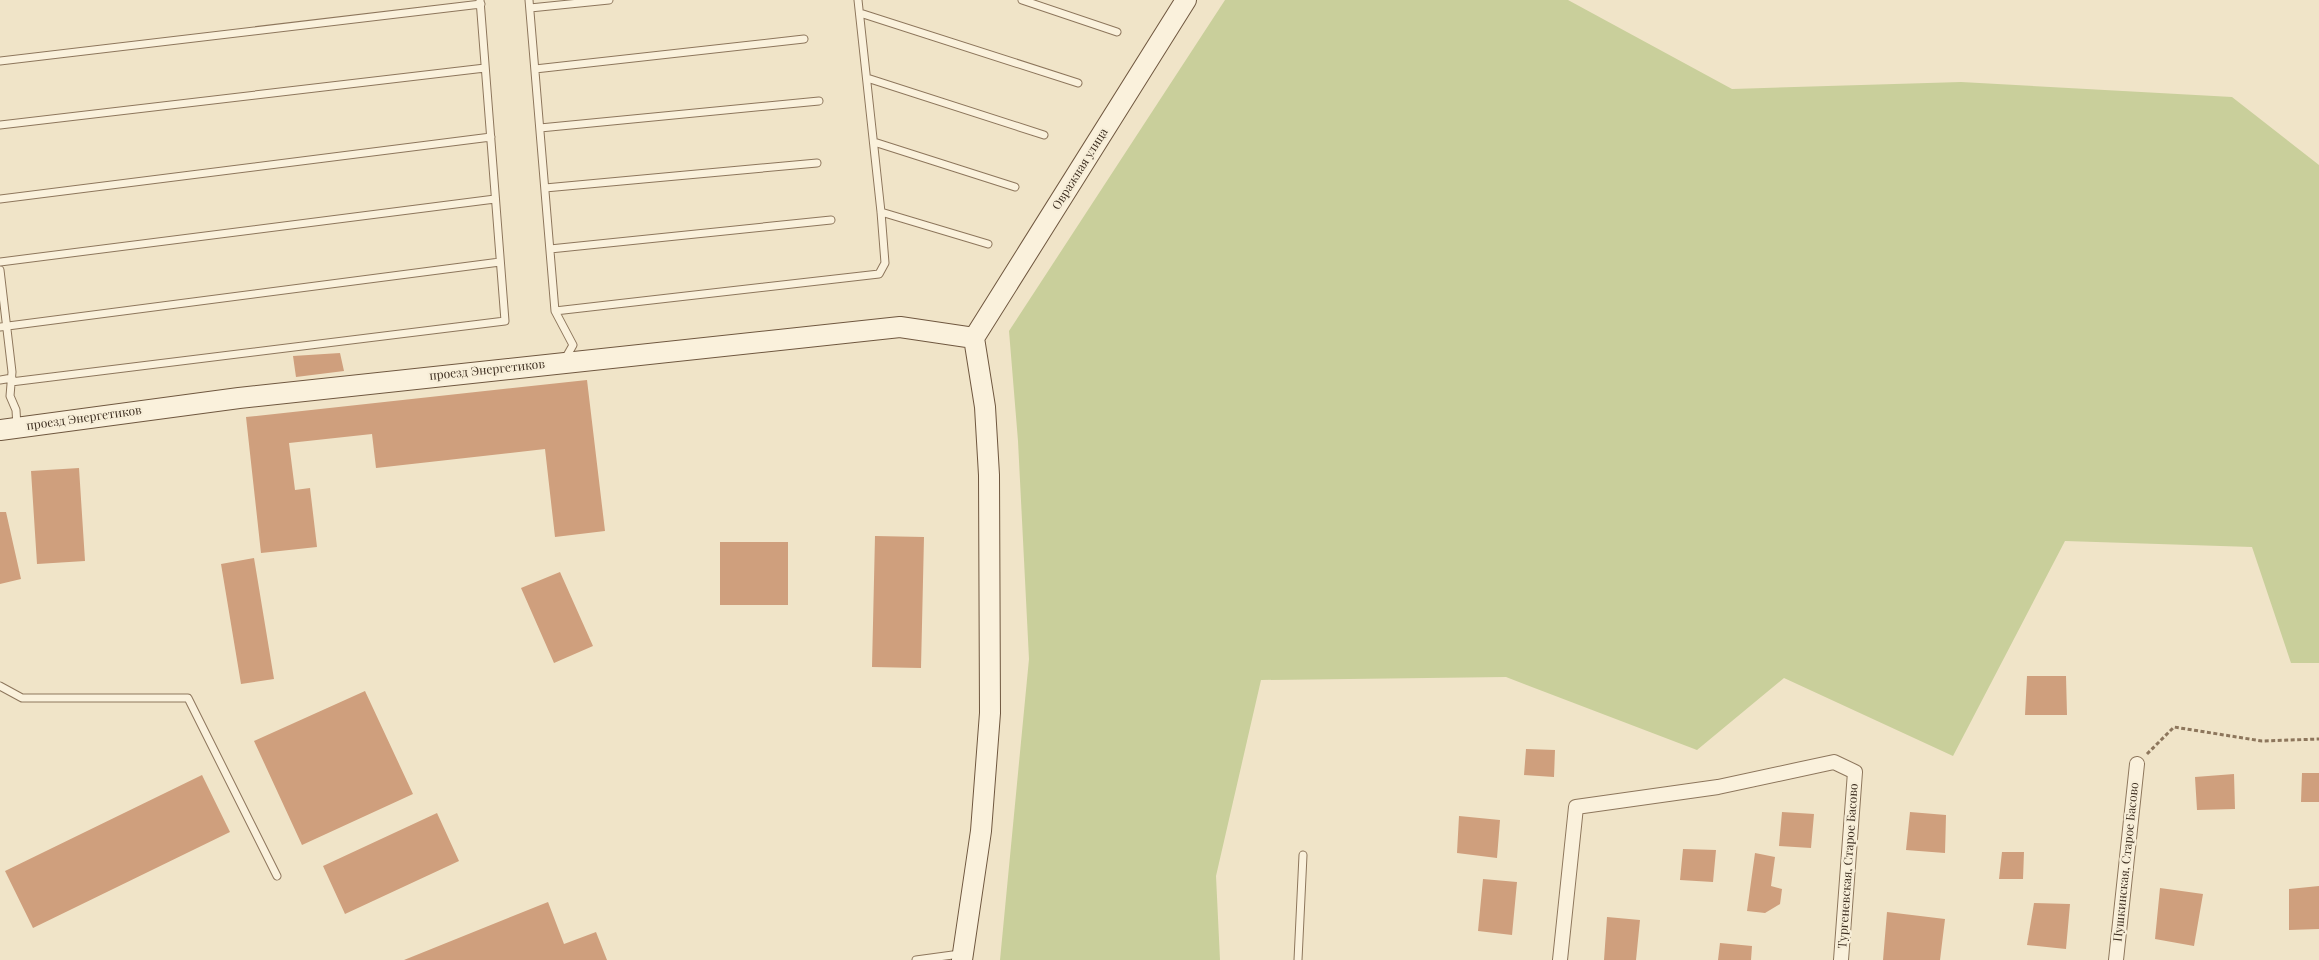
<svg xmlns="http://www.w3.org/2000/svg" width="2319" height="960" viewBox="0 0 2319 960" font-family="'Playfair Display',serif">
<rect width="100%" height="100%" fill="#f0e4c8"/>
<!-- green -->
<path fill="#c9cf9b" d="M 1225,0 L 1568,0 L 1732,89 L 1961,82 L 2232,97 L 2319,165 L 2319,663 L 2291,663 L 2252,547 L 2065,541 L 1953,756 L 1784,678 L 1697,750 L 1506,677 L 1261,680 L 1216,876 L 1220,960 L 1000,960 L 1029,659 L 1018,441 L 1009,331 Z"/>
<!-- building -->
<path fill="#cf9f7d" d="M 340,353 L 344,371 L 296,377 L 293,356 Z
M 587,380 L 605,531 L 555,537 L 545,449 L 376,468 L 372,434 L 289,443 L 295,490 L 310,488 L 317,547 L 261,553 L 246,417 Z
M 79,468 L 85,561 L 37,564 L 31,471 Z
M 0,512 L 6,512 L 21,579 L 0,584 Z
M 875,536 L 924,537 L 921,668 L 872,667 Z
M 720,542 L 788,542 L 788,605 L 720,605 Z
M 254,558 L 274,679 L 241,684 L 221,564 Z
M 560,572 L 593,646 L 554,663 L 521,588 Z
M 2027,676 L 2066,676 L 2067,715 L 2025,715 Z
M 365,691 L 413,794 L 302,845 L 254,741 Z
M 1526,749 L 1555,750 L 1554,777 L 1524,775 Z
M 2302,773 L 2319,773 L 2319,802 L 2301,802 Z
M 2234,774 L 2235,809 L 2197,810 L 2195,777 Z
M 202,775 L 230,832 L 33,928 L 5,871 Z
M 1782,812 L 1814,814 L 1811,848 L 1779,846 Z
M 1910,812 L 1946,815 L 1945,853 L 1906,850 Z
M 437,813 L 459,861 L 345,914 L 323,866 Z
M 1459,816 L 1500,820 L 1497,858 L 1457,853 Z
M 1683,849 L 1716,850 L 1713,882 L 1680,880 Z
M 2002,852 L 2024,852 L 2023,879 L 1999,879 Z
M 1755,853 L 1775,857 L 1771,886 L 1782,889 L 1780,904 L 1765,913 L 1747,911 Z
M 1483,879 L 1517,882 L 1512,935 L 1478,931 Z
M 2319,886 L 2319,929 L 2289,930 L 2289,889 Z
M 2160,888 L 2203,894 L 2194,946 L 2155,939 Z
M 548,902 L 564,944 L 596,932 L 607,960 L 404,960 Z
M 2034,903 L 2070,904 L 2066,949 L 2027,945 Z
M 1887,912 L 1945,919 L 1940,960 L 1883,960 Z
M 1607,917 L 1640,920 L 1636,960 L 1604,960 Z
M 1720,943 L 1752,946 L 1751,960 L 1718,960 Z"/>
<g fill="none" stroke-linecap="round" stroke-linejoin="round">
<!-- lane casing -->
<g stroke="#8d765c" stroke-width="9">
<path id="lane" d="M 529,0 L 555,311 L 573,345 L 565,359
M 1022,0 L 1117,32
M 530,8 L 609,0
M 860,13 L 1078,83
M 0,61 L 481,4
M 535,69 L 804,39
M 867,78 L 1044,135
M 0,125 L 485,68
M 540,128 L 819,101
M 874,142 L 1015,187
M 545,188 L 817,163
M 0,199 L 491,137
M 881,212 L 988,244
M 550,249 L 831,220
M 0,262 L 495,199
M 0,270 L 12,372 L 10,396 L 16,410 L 17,427
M 555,311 L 879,274 L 885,263 L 881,212 L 858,0
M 0,327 L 500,262
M 0,380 L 12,378
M 11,382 L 505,321 L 480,0
M 0,686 L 22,698 L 188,698 L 277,876
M 916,960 L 960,954
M 1298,960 L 1303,855"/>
</g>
<!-- street casing -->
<g stroke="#8d765c" stroke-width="16">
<path id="street" d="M 1560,960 L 1576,807 L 1718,787 L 1834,762 L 1855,772 L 1841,960
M 2116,960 L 2137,764"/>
</g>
<!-- secondary casing -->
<g stroke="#6f573f" stroke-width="22">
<path id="secondary" d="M 974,338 L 1186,0
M 0,430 L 239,398 L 900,327 L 974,338
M 962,960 L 981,831 L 990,713 L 989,475 L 985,407 L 974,338"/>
</g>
<!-- path -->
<path stroke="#8d765c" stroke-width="3" stroke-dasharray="4 2.5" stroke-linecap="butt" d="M 2147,754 L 2174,727 L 2262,741 L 2319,739"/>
<!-- lane -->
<use href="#lane" stroke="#faf1dc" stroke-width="7"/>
<!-- street -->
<use href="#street" stroke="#faf1dc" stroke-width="14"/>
<!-- secondary -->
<use href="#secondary" stroke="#faf1dc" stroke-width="20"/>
</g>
<g text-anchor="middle" stroke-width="4.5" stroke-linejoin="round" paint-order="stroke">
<!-- street labels -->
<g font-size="12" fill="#3d2e20" stroke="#f7eed8">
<text transform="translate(1080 169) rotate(-58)" y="4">Овражная улица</text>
<text transform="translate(487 370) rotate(-6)" y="4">проезд Энергетиков</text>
<text transform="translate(84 418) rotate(-8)" y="4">проезд Энергетиков</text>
<text transform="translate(2126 862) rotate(-84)" y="4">Пушкинская, Старое Басово</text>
<text transform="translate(1848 866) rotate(-86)" y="4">Тургеневская, Старое Басово</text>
</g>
</g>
</svg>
